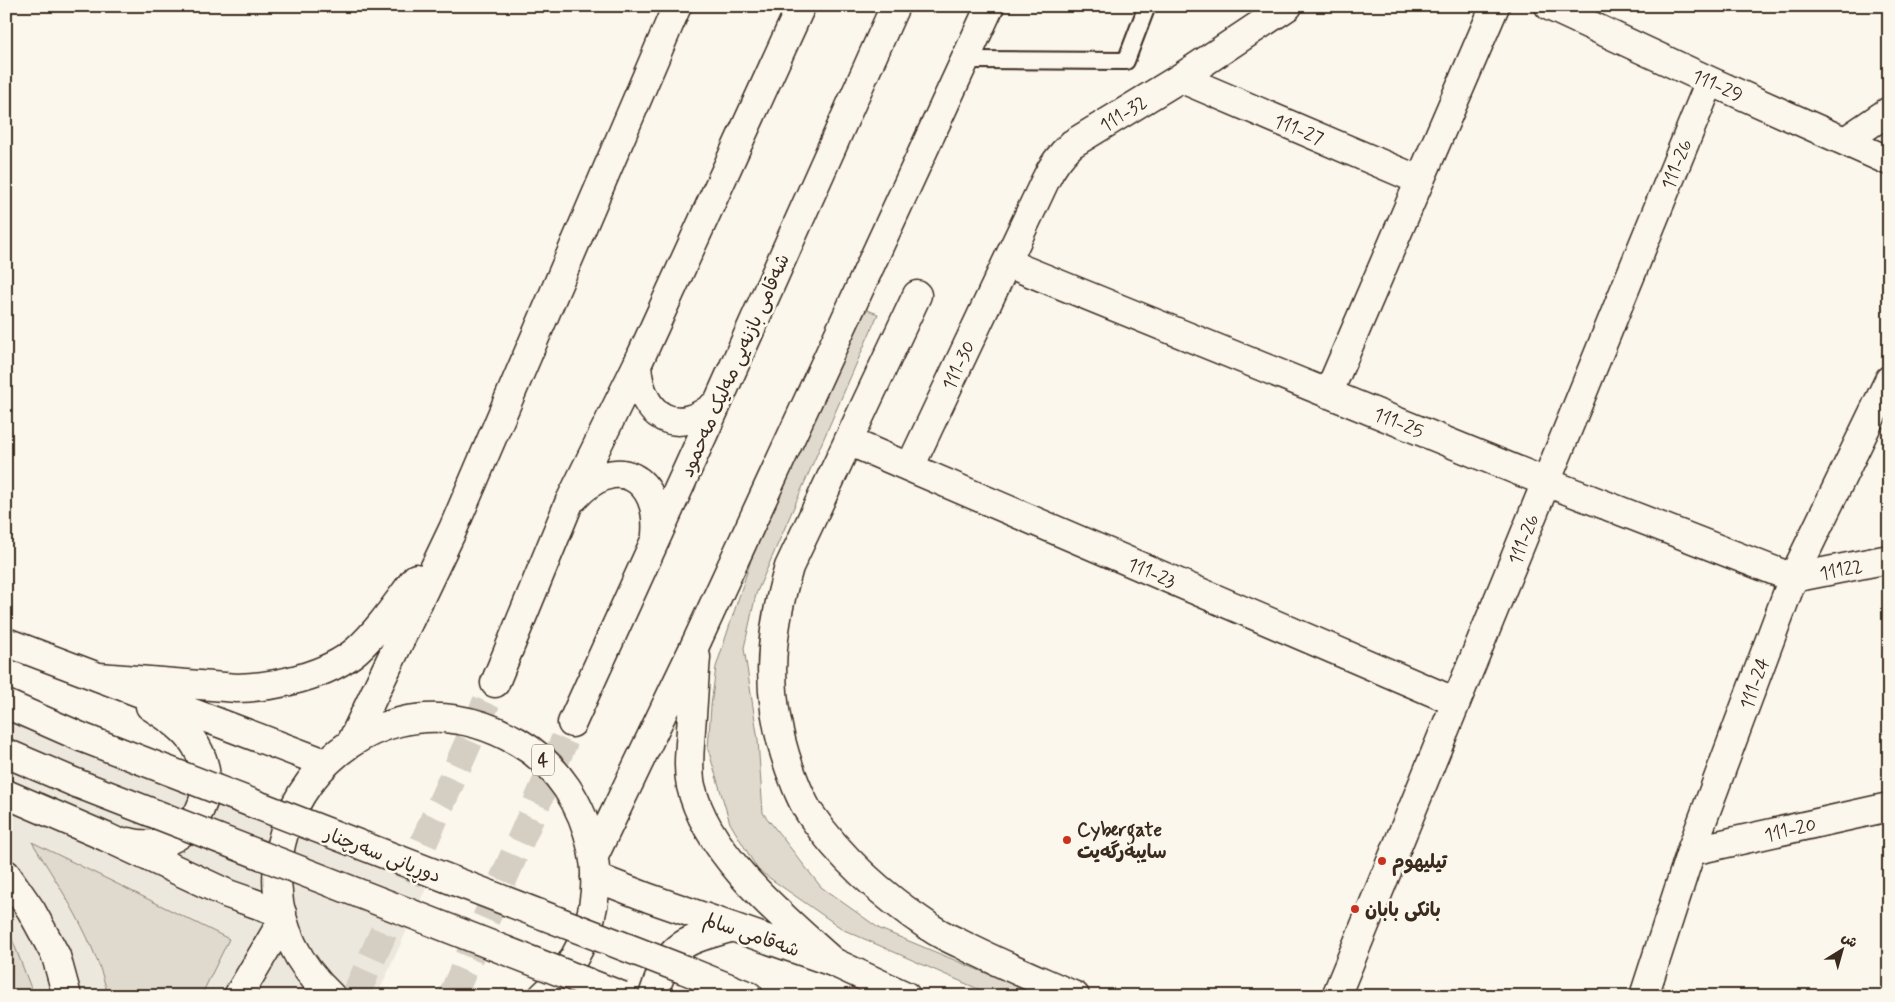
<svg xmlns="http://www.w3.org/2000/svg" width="1895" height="1002" viewBox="0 0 1895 1002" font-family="Mynerve,'Playpen Sans Arabic',sans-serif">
<rect width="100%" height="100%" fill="#fbf7ec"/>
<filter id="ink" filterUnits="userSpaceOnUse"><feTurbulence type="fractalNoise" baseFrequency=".02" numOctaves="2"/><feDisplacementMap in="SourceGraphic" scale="10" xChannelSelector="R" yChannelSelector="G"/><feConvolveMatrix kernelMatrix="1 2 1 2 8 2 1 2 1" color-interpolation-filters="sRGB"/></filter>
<g filter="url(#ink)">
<!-- built -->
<path fill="#ede8dd" d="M 6,720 L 427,886 L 377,996 L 6,996 Z"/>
<!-- green -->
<path fill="#dfd9ce" stroke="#8d8276" d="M 862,308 L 878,314 L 756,594 L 744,648 L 758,740 L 763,813 L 821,887 L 880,929 L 1041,996 L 994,996 L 844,930 L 758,870 L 730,823 L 708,749 L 711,706 L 716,667 L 751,560 Z
M 32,842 L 229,939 L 201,996 L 108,996 C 95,939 62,891 32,842 Z
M 6,923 L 34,996 L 6,996 Z"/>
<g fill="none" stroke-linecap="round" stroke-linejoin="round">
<!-- trunk-tunnel -->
<path stroke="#d5cec3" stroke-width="28" stroke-dasharray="28 14" stroke-linecap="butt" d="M 355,996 L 495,683
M 452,996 L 572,723"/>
<!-- service casing -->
<g stroke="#3b2a1e" stroke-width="20">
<path id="service" d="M 966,60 L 1126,61 L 1147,6"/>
</g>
<!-- minor casing -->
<g stroke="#3b2a1e" stroke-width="31">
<path id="minor" d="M 1549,6 L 1710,81 L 1889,161
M 1180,78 L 1419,180
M 1845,141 L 1889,111
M 1007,263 L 1546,482 L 1793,578 L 1889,559
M 917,295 L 789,567 C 768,638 765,697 789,767 C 795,783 801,801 811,815 C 842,860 886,898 931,928 C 941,935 951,939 961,944 C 998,963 1037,979 1075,996
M 1328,394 L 1495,6
M 848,441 L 1456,702
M 910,467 L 1045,181 C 1052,166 1060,155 1072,144 L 1180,78 L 1288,6
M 1691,851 L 1889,807
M 1336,996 L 1710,81
M 1644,996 L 1691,851 L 1793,578 L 1889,380"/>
</g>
<!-- primary casing -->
<g stroke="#3b2a1e" stroke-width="31">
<path id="primary" d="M 6,704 L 81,737
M 6,753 L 76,783
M 595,877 L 649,898 L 833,962 L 906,996
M 685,970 L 749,996
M 653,996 C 670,942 682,942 733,927"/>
</g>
<!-- trunk casing -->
<g stroke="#3b2a1e" stroke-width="31">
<path id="trunk" d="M 637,365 C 640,417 677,440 718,402
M 575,497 C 616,452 661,477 656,535
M 6,642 L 325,763
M 696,657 C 694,681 693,705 691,729 C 690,748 687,767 691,786 C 707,855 783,917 833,962
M 99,677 L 237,688 C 275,687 327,676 357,650 C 380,629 397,603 416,578
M 495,683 L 569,503 L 637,365 L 801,6
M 572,723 L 718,402 L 895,6
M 351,743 L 453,529 L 677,6
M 6,794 L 106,837 L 228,894 L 282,913
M 128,842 C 187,858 225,795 196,746 C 185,728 167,717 150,706
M 594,856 L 697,641 L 990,6
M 6,874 L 31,910 L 56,956 L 67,996
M 238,996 L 283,920
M 331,996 C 190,863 352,645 518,742 C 558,765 583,805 592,849 C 604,903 583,960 543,996"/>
</g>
<!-- service -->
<use href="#service" stroke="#fbf7ec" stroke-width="16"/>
<!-- minor -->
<use href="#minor" stroke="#fbf7ec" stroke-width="28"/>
<!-- primary -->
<use href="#primary" stroke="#fbf7ec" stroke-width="28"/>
<!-- trunk -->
<use href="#trunk" stroke="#fbf7ec" stroke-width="28"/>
<!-- primary-bridge casing -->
<g stroke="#3b2a1e" stroke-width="31" stroke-linecap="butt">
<path id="primary-bridge" d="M 81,737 L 685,970
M 76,783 L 622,996"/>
</g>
<!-- primary-bridge -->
<use href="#primary-bridge" stroke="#fbf7ec" stroke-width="28"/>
</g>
</g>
<!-- markers -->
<g fill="#c8321e" stroke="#fbf7ec" stroke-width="2">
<circle cx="1067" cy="840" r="5"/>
<circle cx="1382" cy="861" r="5"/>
<circle cx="1355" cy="909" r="5"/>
</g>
<g text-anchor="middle" stroke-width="5" stroke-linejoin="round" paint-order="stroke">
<!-- shield labels -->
<rect fill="#fbf7ec" stroke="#75685c" stroke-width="1" x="532" y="744.5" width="22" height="31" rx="4"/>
<g font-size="18" font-weight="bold" fill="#3b2a1e">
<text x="543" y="766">4</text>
</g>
<!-- street labels -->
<g font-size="19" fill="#3b2a1e" stroke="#fbf7ec">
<text transform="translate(1718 85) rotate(24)" y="7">111-29</text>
<text transform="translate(1123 113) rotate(-32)" y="7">111-32</text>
<text transform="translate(1299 129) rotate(23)" y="7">111-27</text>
<text transform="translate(1676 164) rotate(-68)" y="7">111-26</text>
<text transform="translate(734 365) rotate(-66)" y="7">شەقامی بازنەیی مەلیک مەحمود</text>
<text transform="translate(958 365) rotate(-65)" y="7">111-30</text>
<text transform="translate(1399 422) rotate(22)" y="7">111-25</text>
<text transform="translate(1523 539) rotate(-68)" y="7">111-26</text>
<text transform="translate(1841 569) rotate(-11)" y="7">11122</text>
<text transform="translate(1152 572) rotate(23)" y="7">111-23</text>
<text transform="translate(1754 683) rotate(-70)" y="7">111-24</text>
<text transform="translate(1790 829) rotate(-13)" y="7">111-20</text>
<text transform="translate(383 854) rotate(21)" y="7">دوڕیانی سەرچنار</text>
<text transform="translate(752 934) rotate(19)" y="7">شەقامی سالم</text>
</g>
<!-- poi labels -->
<g font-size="19" font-weight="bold" fill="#3b2a1e" stroke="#fbf7ec" text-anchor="start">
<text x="1077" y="836">Cybergate<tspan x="1077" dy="22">سایبەرگەیت</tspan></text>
<text x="1392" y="868">تيليهوم</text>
<text x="1365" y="916">بانکی بابان</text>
</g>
</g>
<!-- margin -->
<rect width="1895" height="1002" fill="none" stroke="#fbf7ec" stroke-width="25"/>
<rect x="12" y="12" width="1870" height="977" fill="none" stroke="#3b2a1e" stroke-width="2" filter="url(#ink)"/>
<!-- north arrow -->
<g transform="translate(1842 950) rotate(37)" stroke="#fbf7ec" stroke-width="4" paint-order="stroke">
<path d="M0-4L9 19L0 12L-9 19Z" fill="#3b2a1e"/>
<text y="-8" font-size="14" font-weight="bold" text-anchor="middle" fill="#3b2a1e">ش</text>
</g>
</svg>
